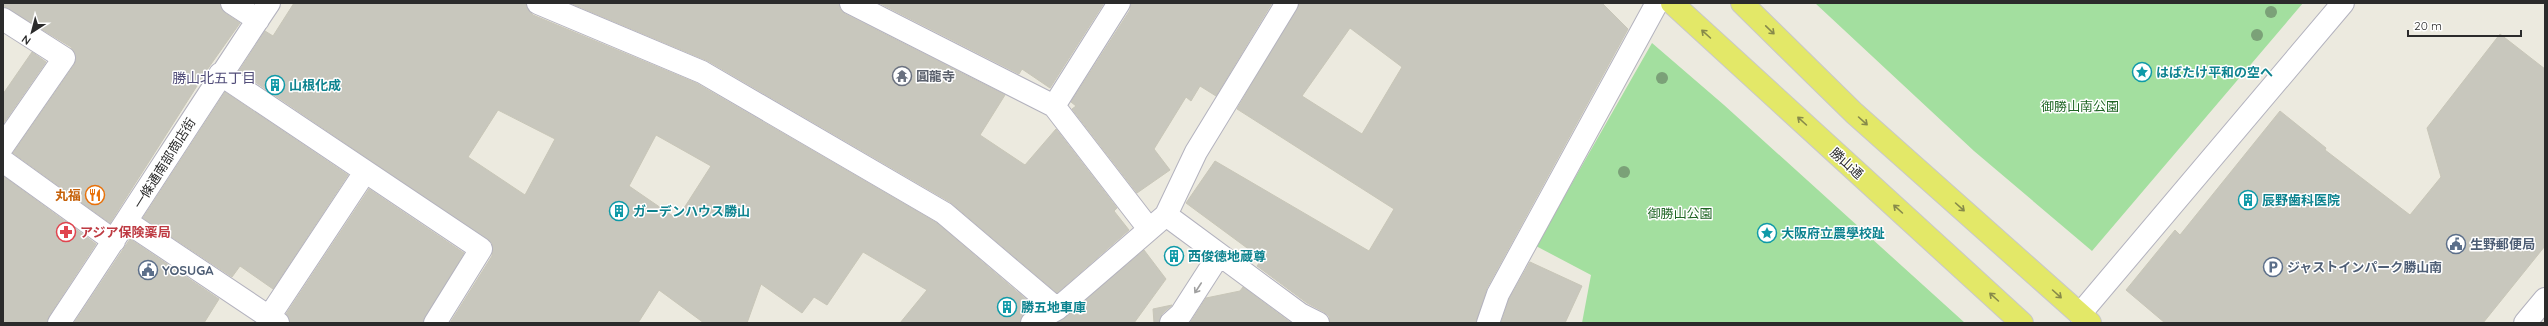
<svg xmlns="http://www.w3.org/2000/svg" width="2548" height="326" viewBox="0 0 2548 326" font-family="Quicksand,'Noto Sans JP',sans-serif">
<rect width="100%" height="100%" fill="#eceadf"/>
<!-- green -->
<path fill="#a3df9f" d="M 1815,3 L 2303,3 L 2092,251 L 1974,151 Z
M 1652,43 L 1724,105 L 1965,323 L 1582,323 L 1591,275 L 1536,246 Z"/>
<!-- building -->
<path fill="#c8c7bd" stroke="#c8c6b8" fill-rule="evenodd" d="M 3,3 L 220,3 L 225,13 L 240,23 L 209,67 L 110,223 L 13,153 L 74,65 L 76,58 L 71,47 L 5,7 Z
M 294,3 L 526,3 L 528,10 L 533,15 L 696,83 L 937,223 L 1035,307 L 1022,316 L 1020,323 L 900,323 L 927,290 L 863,252 L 827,305 L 814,297 L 802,313 L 761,284 L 747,323 L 704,323 L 659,290 L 638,323 L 450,323 L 492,256 L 492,243 L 239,71 L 265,31 L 273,36 ZM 498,110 L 555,139 L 525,195 L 468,157 ZM 656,135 L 711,166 L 677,219 L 629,186 Z
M 570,3 L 839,3 L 840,9 L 845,14 L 1005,95 L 980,135 L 1025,165 L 1056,129 L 1117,208 L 1114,211 L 1129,230 L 1057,293 L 950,202 L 708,61 Z
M 879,3 L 1104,3 L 1050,88 L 1022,69 L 1019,74 Z
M 1131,3 L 1272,3 L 1216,96 L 1200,86 L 1191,101 L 1186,97 L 1154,149 L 1170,170 L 1137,193 L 1072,109 L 1076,106 L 1071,102 L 1130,10 Z
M 1299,3 L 1602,3 L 1628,29 L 1487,288 L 1476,323 L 1330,323 L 1329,316 L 1324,312 L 1307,303 L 1257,266 L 1262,259 L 1186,203 L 1215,161 L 1369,251 L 1394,209 L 1237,109 ZM 1350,28 L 1402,67 L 1362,134 L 1302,96 Z
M 2500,34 L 2545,69 L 2545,246 L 2483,323 L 2165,323 L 2126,290 L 2175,230 L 2180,235 L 2280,111 L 2326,148 L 2325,150 L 2410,215 L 2441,177 L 2427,128 Z
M 32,52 L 46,62 L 3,124 L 3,94 Z
M 225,92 L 348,175 L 273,289 L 240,266 L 232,277 L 143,218 Z
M 3,176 L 96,244 L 49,316 L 47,323 L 3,323 Z
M 369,189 L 464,253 L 423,323 L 290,323 L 286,314 Z
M 130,239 L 219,299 L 204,323 L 74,323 Z
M 1144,250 L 1166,279 L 1134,323 L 1058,323 Z
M 1530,262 L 1582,286 L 1565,323 L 1501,323 L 1509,299 Z
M 1243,287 L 1291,323 L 1190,323 L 1206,298 L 1240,291 Z
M 1172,305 L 1162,314 L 1159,323 L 1154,323 L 1153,309 Z"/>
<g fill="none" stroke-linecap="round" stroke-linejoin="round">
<!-- minor casing -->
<g stroke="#b3b2be" stroke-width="24">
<path id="minor" d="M 232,3 L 258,20
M 538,3 L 702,72 L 944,213 L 1057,309
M 851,3 L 1054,106 L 1149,229
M 3,19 L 64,58 L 3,146
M 220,74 L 481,249 L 435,323
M 1054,106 L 1119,3
M 3,161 L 114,241
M 1166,215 L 1300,314 L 1318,323
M 127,222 L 278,323
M 2080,314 L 2343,3
M 269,317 L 365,172
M 59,323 C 130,217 198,109 269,3
M 1032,323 L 1057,309 L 1166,215 L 1196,152 L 1287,3
M 1171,323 L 1181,314 L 1219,255
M 1488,323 L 1498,294 L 1657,3
M 2525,323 L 2545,299"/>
</g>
<!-- major casing -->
<g stroke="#c8c8c8" stroke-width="24">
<path id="major" d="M 1672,3 L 2022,323
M 1742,3 L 1854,113 L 2090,323"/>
</g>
<!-- minor -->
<use href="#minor" stroke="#fff" stroke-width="22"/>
<!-- major -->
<use href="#major" stroke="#e3e868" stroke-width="22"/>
</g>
<!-- trees -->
<g fill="#7ba178">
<circle cx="2271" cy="12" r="6"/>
<circle cx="2257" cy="35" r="6"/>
<circle cx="1662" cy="78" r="6"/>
<circle cx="1624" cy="172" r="6"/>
</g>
<!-- one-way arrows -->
<defs><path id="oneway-shaft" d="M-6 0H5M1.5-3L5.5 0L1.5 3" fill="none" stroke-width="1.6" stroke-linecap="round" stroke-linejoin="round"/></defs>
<g stroke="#878a4a">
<use href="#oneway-shaft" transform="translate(1770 30) rotate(44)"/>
<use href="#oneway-shaft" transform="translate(1706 34) rotate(-138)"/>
<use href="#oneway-shaft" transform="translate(1802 121) rotate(-138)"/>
<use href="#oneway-shaft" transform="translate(1863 121) rotate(42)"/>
<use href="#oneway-shaft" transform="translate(1960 207) rotate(42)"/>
<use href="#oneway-shaft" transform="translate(1898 209) rotate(-138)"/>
<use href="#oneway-shaft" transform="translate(2057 294) rotate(42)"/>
<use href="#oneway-shaft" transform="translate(1994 297) rotate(-138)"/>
</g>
<use stroke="#a0a0a0" href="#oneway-shaft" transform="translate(1198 288) rotate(123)"/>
<!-- icons -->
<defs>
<g id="sight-ring" transform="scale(1)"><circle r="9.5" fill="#fff" stroke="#0f9aa8" stroke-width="1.5"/><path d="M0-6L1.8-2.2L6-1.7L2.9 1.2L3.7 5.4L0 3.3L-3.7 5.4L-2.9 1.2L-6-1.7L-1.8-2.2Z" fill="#0f9aa8"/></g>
<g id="temple-ring" transform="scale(1)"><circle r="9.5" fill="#fff" stroke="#6b7280" stroke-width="1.5"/><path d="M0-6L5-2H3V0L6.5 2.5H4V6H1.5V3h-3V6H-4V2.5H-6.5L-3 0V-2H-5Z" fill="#6b7280"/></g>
<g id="building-ring" transform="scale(1)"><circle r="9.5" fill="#fff" stroke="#0f9aa8" stroke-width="1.5"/><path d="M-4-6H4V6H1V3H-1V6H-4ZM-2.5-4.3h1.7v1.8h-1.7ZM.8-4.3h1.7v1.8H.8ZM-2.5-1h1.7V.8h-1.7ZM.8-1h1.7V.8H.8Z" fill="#0f9aa8"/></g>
<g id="restaurant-ring" transform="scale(1)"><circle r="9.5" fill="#fff" stroke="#e8710a" stroke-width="1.5"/><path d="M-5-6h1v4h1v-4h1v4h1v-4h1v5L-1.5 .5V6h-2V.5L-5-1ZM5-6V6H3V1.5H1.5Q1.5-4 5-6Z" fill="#e8710a"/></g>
<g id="pharmacy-ring" transform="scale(1)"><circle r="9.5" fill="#fff" stroke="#e0444e" stroke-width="1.5"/><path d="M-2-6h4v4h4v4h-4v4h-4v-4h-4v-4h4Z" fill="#e0444e"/></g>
<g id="civic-ring" transform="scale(1)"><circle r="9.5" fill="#fff" stroke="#5c6f8a" stroke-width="1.5"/><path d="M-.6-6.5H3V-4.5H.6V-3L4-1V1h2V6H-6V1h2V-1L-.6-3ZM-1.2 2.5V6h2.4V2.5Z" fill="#5c6f8a"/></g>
<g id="parking-ring" transform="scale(1)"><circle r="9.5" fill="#fff" stroke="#5c6f8a" stroke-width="1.5"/><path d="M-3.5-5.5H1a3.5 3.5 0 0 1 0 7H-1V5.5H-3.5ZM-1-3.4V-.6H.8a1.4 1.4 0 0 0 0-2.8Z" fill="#5c6f8a"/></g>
</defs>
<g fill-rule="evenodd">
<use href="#sight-ring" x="2142" y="72"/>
<use href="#temple-ring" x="902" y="76"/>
<use href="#building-ring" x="275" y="85"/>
<use href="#restaurant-ring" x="95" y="195"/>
<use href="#building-ring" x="2248" y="200"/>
<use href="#building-ring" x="619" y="211"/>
<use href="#pharmacy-ring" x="66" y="232"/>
<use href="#sight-ring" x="1767" y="233"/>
<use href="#civic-ring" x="2456" y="244"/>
<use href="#building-ring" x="1174" y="256"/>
<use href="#parking-ring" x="2273" y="267"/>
<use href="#civic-ring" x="148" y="270"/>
<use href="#building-ring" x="1007" y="307"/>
</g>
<g text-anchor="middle" stroke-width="3" stroke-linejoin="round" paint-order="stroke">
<!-- culture labels -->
<g font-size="13" font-weight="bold" fill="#0d838f" stroke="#fff" text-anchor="start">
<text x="2156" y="77">はばたけ平和の空へ</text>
<text x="289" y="90">山根化成</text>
<text x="2262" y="205">辰野歯科医院</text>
<text x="633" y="216">ガーデンハウス勝山</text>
<text x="1781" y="238">大阪府立農學校趾</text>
<text x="1188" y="261">西俊徳地蔵尊</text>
<text x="1021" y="312">勝五地車庫</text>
</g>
<!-- worship labels -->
<g font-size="13" font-weight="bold" fill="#5b616d" stroke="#fff" text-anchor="start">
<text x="916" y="81">圓龍寺</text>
</g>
<!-- park labels -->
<g font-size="13" fill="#1f6524" stroke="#fff">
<text x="2080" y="111">御勝山南公園</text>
<text x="1680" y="218">御勝山公園</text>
</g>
<!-- street labels -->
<g font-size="13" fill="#2b2b2b" stroke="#fff">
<text transform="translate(164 163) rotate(-58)" y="5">一條通南部商店街</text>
<text transform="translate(1847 163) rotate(42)" y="5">勝山通</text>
</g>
<!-- food labels -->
<g font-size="13" font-weight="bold" fill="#c56008" stroke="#fff" text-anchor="end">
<text x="81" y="200">丸福</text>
</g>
<!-- health labels -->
<g font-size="13" font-weight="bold" fill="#be3a42" stroke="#fff" text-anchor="start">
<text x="80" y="237">アジア保険薬局</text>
</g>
<!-- service labels -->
<g font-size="13" font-weight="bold" fill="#4e5e75" stroke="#fff" text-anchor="start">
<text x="2470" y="249">生野郵便局</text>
<text x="2287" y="272">ジャストインパーク勝山南</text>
<text x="162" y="275">YOSUGA</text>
</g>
<!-- neighbourhood labels -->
<g font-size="14" fill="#524e7a" stroke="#fff">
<text x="214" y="83">勝山北五丁目</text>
</g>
</g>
<!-- border -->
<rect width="2548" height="326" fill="none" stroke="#2b2b2b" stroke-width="8"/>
<!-- north arrow -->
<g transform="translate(32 32) rotate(216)" stroke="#ffffff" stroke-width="3" paint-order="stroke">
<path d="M0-3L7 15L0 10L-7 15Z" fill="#2b2b2b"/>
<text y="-6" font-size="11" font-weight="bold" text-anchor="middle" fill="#2b2b2b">N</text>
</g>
<!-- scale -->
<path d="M2408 30v6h113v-6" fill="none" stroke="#2b2b2b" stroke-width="2"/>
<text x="2414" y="30" font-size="12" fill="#2b2b2b" stroke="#ffffff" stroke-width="3" paint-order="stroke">20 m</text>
</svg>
